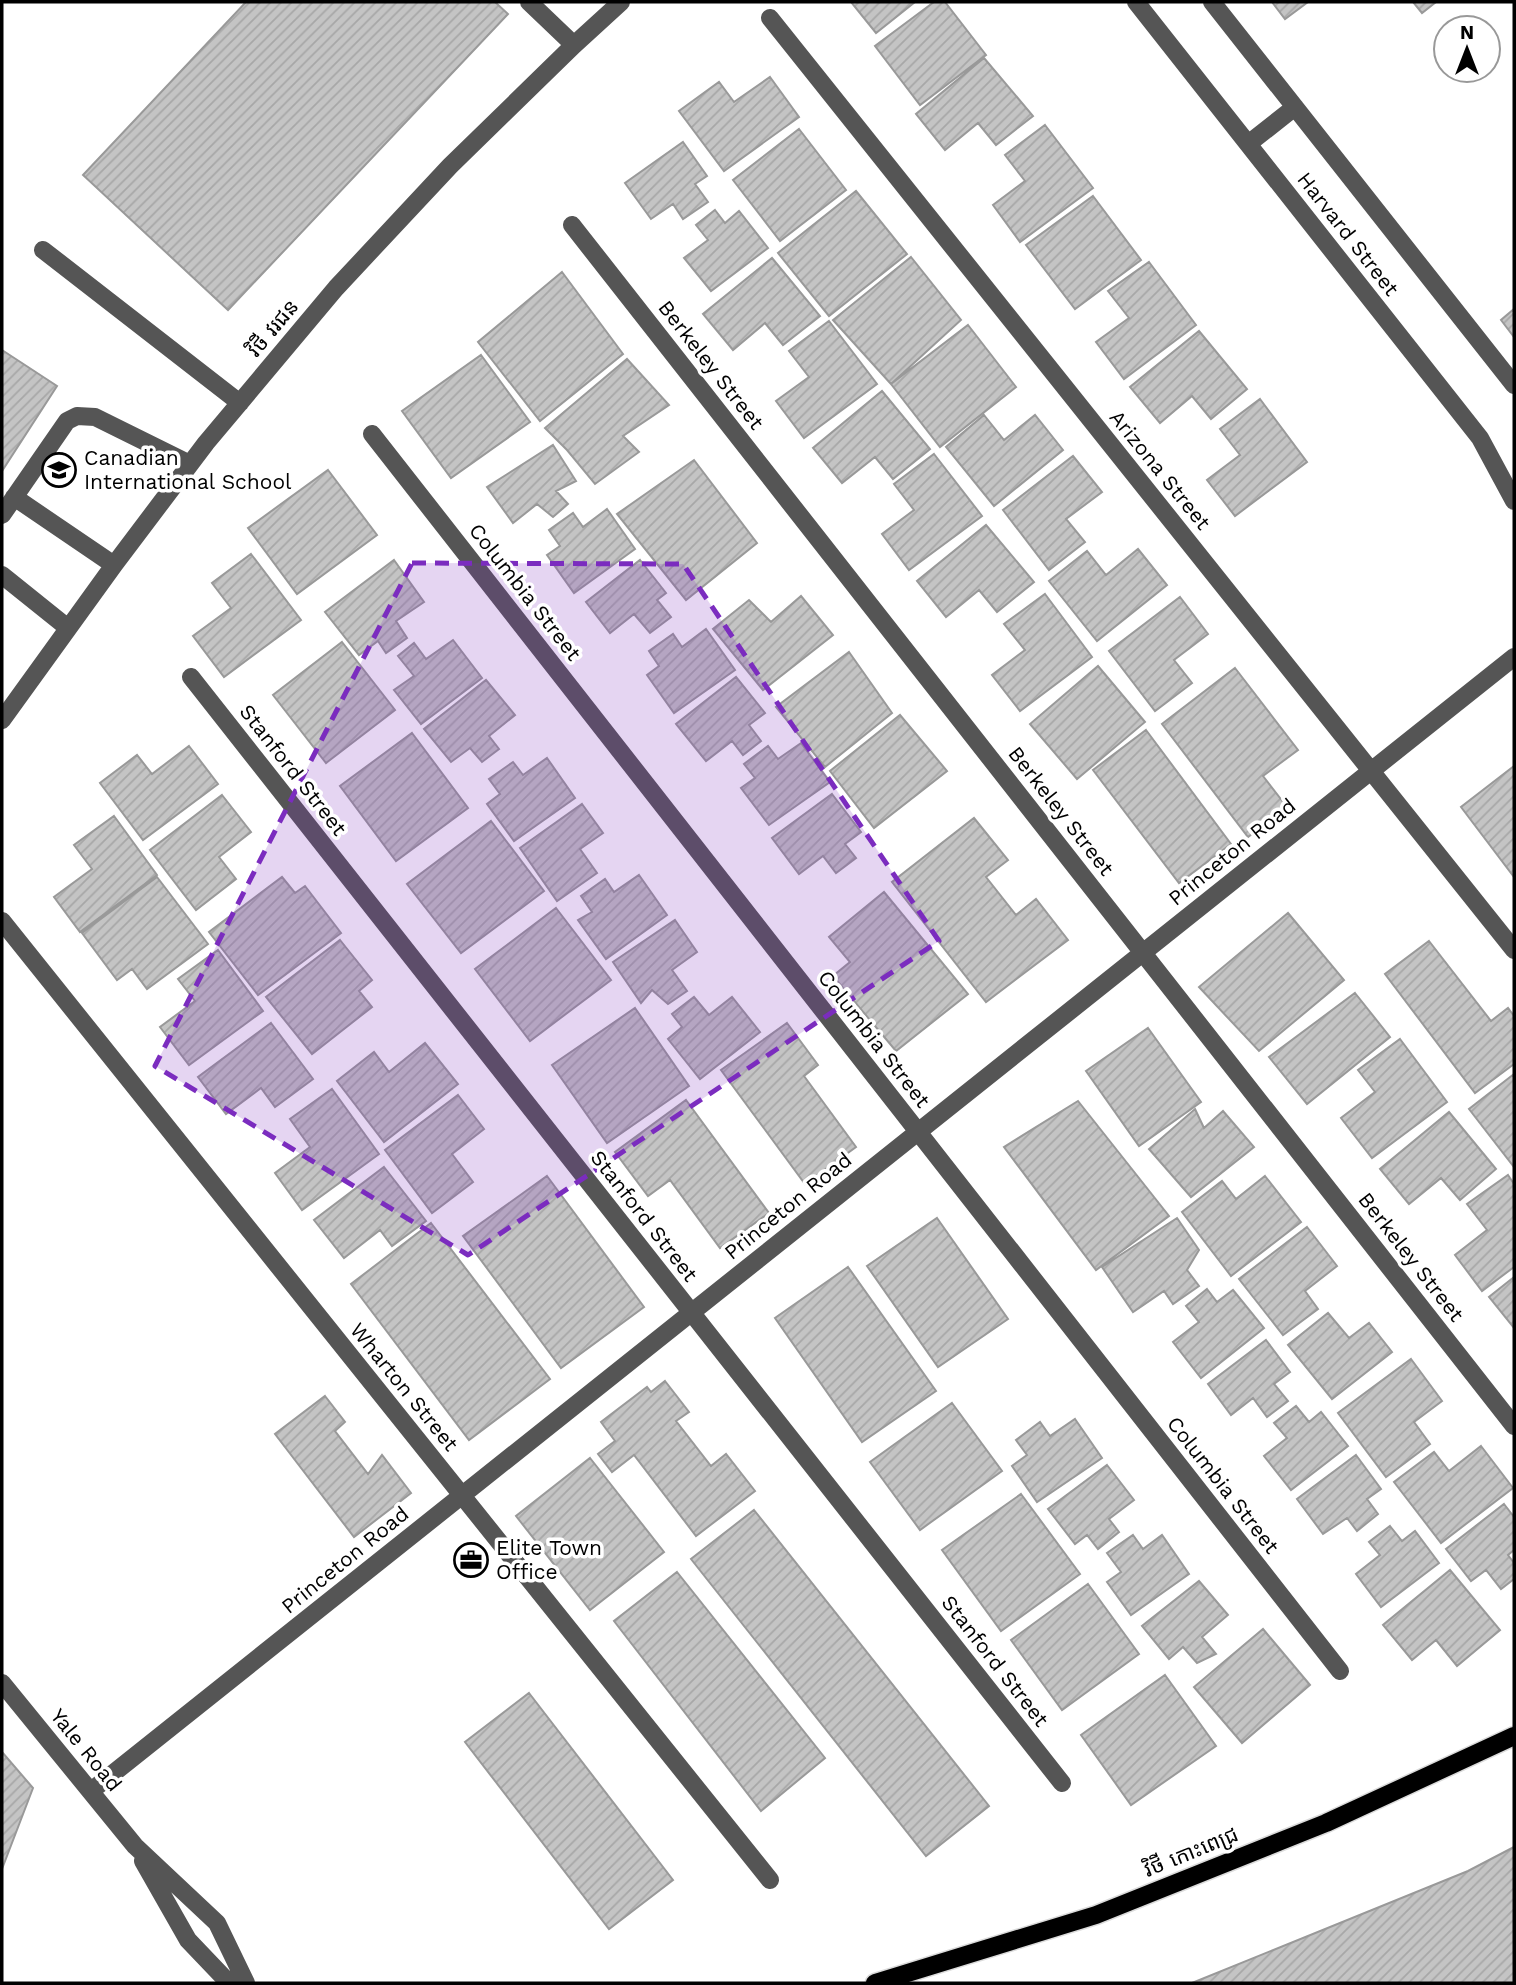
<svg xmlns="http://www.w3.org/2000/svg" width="1516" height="1985" viewBox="0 0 1516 1985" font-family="'Work Sans','Noto Sans Khmer',sans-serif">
<defs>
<pattern id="building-hatch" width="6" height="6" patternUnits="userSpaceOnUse" patternTransform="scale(1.75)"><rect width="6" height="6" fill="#c4c4c4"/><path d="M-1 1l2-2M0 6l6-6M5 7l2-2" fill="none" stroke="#a7a7a7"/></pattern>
</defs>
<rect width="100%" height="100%" fill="#fff"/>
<!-- building -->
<path fill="url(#building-hatch)" stroke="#999" stroke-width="2" d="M 246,2 L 495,2 L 508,14 L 228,310 L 83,175 Z
M 851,2 L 915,2 L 876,33 Z
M 934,2 L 945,2 L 986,55 L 920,105 L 875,46 Z
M 1272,2 L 1308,2 L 1285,19 Z
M 1413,2 L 1436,2 L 1422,13 Z
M 984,58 L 1033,116 L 996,145 L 978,123 L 945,150 L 916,114 Z
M 770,77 L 799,117 L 724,171 L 679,111 L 719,82 L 734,102 Z
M 1045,125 L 1093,188 L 1020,242 L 993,205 L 1025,181 L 1005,155 Z
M 799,129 L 846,190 L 780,241 L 733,180 Z
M 683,142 L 707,176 L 695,184 L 708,202 L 683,219 L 673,204 L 651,219 L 625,183 Z
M 856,191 L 907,254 L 829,316 L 778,253 Z
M 1093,196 L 1141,260 L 1075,309 L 1026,245 Z
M 715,210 L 725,223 L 739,211 L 768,248 L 711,291 L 684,258 L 708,240 L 696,225 Z
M 911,257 L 961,320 L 891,384 L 833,320 Z
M 772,258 L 820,316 L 783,345 L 765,323 L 733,350 L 703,314 Z
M 1149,262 L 1196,325 L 1124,379 L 1096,342 L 1129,318 L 1108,291 Z
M 562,272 L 623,354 L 540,421 L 478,342 Z
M 1514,309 L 1514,337 L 1501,320 Z
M 829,321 L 877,384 L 804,438 L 776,401 L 809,377 L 789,351 Z
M 968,325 L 1016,387 L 940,447 L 891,384 Z
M 1199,331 L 1247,389 L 1211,419 L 1192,396 L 1160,423 L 1130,387 Z
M 2,350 L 57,386 L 2,471 Z
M 481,355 L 530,422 L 451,478 L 402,411 Z
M 627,359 L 669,405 L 623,436 L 639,452 L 595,484 L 567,450 L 545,428 Z
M 882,391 L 930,449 L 893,479 L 875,457 L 842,483 L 813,448 Z
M 1260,399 L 1307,462 L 1235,516 L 1207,480 L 1240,455 L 1220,429 Z
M 984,415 L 1004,440 L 1035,415 L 1063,450 L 994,506 L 946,447 Z
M 553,445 L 576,481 L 556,491 L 568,504 L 553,517 L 537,504 L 513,523 L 487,487 Z
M 934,454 L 982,516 L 909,570 L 882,534 L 914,510 L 894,484 Z
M 1073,456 L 1102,492 L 1066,519 L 1085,542 L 1049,570 L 1003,510 Z
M 694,460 L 757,543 L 686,600 L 617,514 Z
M 328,470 L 377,535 L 297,594 L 248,528 Z
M 607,509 L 635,549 L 574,593 L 547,555 L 560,546 L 549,530 L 573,513 L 583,527 Z
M 986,525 L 1034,582 L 997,612 L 979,590 L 946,617 L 917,581 Z
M 1138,549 L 1167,585 L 1097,641 L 1049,581 L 1087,551 L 1106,575 Z
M 251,554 L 301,620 L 224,677 L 193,636 L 231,608 L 212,583 Z
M 394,560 L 424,602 L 396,621 L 407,638 L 386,653 L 378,641 L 359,655 L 325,612 Z
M 640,560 L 666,593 L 657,600 L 671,617 L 650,633 L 634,614 L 610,633 L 586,602 Z
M 1045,594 L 1092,657 L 1020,711 L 992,675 L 1025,650 L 1004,624 Z
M 801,596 L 833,635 L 763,690 L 713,629 L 749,600 L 771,622 Z
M 1180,597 L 1208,634 L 1174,660 L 1192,683 L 1155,711 L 1109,651 Z
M 706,629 L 735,670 L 674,713 L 647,675 L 659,666 L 649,651 L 673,634 L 682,647 Z
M 453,640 L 482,678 L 421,724 L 394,690 L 414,676 L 398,656 L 414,643 L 426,659 Z
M 342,642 L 395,710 L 326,763 L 273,695 Z
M 849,652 L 892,713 L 825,767 L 776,707 Z
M 1098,666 L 1145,722 L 1077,779 L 1030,724 Z
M 1235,668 L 1298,750 L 1263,776 L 1287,807 L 1248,837 L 1162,724 Z
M 736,677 L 765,713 L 749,725 L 761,741 L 743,755 L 732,741 L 706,761 L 676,724 Z
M 486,680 L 515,715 L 489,736 L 499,749 L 482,762 L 470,748 L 451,762 L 424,729 Z
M 900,715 L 947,771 L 874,828 L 830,771 Z
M 1146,730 L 1231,844 L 1179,883 L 1093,770 Z
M 412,733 L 468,808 L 396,861 L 340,786 Z
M 801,743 L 830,782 L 769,825 L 741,788 L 755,778 L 744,764 L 768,746 L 778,759 Z
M 189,746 L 218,784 L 143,840 L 100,783 L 137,755 L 152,774 Z
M 547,758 L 575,798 L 514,841 L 487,804 L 500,794 L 489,779 L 513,762 L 523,775 Z
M 1514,766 L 1514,877 L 1461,807 Z
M 832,794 L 861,832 L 845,844 L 856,858 L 836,873 L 823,856 L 799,874 L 772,838 Z
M 222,795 L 251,832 L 219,857 L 236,879 L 196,910 L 150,850 Z
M 582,804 L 603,833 L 580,849 L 597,873 L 557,901 L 520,848 Z
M 114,816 L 157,875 L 80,932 L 54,897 L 92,869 L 74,845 Z
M 974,818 L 1008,860 L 986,877 L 1016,915 L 1036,899 L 1068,940 L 986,1002 L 892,882 Z
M 491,821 L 544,891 L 461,953 L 407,884 Z
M 639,875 L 667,915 L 606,959 L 578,920 L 592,912 L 581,896 L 605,879 L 614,892 Z
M 157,877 L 208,944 L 147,989 L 132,969 L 117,980 L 82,933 Z
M 282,877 L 295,893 L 305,886 L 341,933 L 258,995 L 209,932 Z
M 884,892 L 968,994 L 896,1051 L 833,976 L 850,962 L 829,937 Z
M 556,908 L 611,980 L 530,1041 L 475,969 Z
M 1288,913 L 1344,980 L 1259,1051 L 1199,987 Z
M 675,920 L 697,952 L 672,970 L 687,991 L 668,1004 L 652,990 L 641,1003 L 613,962 Z
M 340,940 L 372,980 L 359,991 L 372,1007 L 312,1054 L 266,997 Z
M 1429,941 L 1491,1021 L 1508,1008 L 1514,1016 L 1514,1064 L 1475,1093 L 1385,974 Z
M 218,950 L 263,1011 L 189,1065 L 160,1027 L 195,1001 L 178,979 Z
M 1355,993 L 1390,1037 L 1307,1104 L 1269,1057 Z
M 694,997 L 709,1015 L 732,997 L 760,1032 L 700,1079 L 668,1039 L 682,1027 L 672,1014 Z
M 635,1008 L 689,1086 L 607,1143 L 552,1065 Z
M 271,1023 L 313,1079 L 275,1107 L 261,1088 L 226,1114 L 198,1077 Z
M 787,1023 L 818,1065 L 804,1076 L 856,1147 L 805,1184 L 721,1070 Z
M 1148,1028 L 1201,1102 L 1139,1146 L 1086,1071 Z
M 1400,1039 L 1447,1102 L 1372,1158 L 1341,1118 L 1375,1092 L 1358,1070 Z
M 425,1043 L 458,1084 L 384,1142 L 337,1081 L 374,1052 L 389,1072 Z
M 1514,1074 L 1514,1167 L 1469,1109 Z
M 332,1089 L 379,1154 L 302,1210 L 275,1173 L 310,1147 L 290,1119 Z
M 458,1095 L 484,1129 L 452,1154 L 473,1182 L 432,1213 L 385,1150 Z
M 686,1100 L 769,1213 L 720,1248 L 670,1180 L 648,1196 L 615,1152 Z
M 1078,1101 L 1169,1216 L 1096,1270 L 1004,1147 Z
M 1195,1109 L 1204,1128 L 1223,1111 L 1254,1147 L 1191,1197 L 1149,1149 Z
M 1449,1112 L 1496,1169 L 1460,1200 L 1441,1178 L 1409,1204 L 1380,1169 Z
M 384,1167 L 426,1221 L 392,1246 L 380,1230 L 344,1258 L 314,1220 Z
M 1508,1175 L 1514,1184 L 1514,1267 L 1482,1291 L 1455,1255 L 1487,1230 L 1467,1204 Z
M 547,1176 L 644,1307 L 561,1368 L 463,1236 Z
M 1265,1176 L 1301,1222 L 1231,1276 L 1182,1212 L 1222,1181 L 1236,1199 Z
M 937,1218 L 1008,1319 L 938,1367 L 867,1266 Z
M 1177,1218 L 1199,1250 L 1187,1270 L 1199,1286 L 1173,1304 L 1164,1291 L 1133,1312 L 1102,1267 Z
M 431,1223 L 550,1379 L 469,1440 L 351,1284 Z
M 1307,1227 L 1337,1266 L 1305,1291 L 1318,1309 L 1283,1335 L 1239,1279 Z
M 848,1267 L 936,1391 L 862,1442 L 775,1318 Z
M 1514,1277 L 1514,1328 L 1489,1297 Z
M 1207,1289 L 1217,1302 L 1233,1290 L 1264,1328 L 1201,1378 L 1173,1342 L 1199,1322 L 1186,1306 Z
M 1328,1313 L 1349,1338 L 1369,1323 L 1392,1352 L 1332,1399 L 1288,1345 Z
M 1266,1340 L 1290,1372 L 1274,1384 L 1288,1401 L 1267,1417 L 1253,1398 L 1231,1415 L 1208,1384 Z
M 1411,1359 L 1442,1401 L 1414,1422 L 1430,1444 L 1386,1477 L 1338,1413 Z
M 665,1381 L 689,1412 L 676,1421 L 711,1466 L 726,1454 L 755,1491 L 696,1536 L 634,1455 L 612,1472 L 598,1454 L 615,1441 L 601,1422 L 647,1387 L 651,1392 Z
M 325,1396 L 345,1422 L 335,1431 L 368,1474 L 382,1455 L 411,1493 L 354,1537 L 275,1434 Z
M 952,1403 L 1002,1471 L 920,1530 L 870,1462 Z
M 1296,1406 L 1309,1422 L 1321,1412 L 1348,1446 L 1291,1490 L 1264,1456 L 1287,1438 L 1274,1423 Z
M 1075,1419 L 1102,1458 L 1037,1502 L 1012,1466 L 1027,1455 L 1016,1440 L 1040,1422 L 1050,1436 Z
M 1481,1446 L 1513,1488 L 1441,1543 L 1394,1482 L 1434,1452 L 1449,1471 Z
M 1356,1455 L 1381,1489 L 1367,1499 L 1378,1514 L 1357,1531 L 1347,1518 L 1323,1534 L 1297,1499 Z
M 590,1458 L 664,1552 L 590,1610 L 516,1516 Z
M 1107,1465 L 1134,1500 L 1109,1519 L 1119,1532 L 1098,1549 L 1087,1535 L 1075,1544 L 1048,1509 Z
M 1021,1494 L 1080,1574 L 1001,1631 L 942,1550 Z
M 1504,1504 L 1514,1517 L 1514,1550 L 1508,1555 L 1514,1563 L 1514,1579 L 1501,1589 L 1486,1570 L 1471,1581 L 1446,1549 Z
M 754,1510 L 989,1806 L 926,1856 L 691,1559 Z
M 1390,1526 L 1402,1541 L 1415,1531 L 1439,1563 L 1381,1607 L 1356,1574 L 1380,1555 L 1369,1542 Z
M 1133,1535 L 1143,1549 L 1162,1535 L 1189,1574 L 1131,1615 L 1107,1582 L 1121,1572 L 1107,1553 Z
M 1450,1570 L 1500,1630 L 1457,1666 L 1436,1640 L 1412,1660 L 1383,1625 Z
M 677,1572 L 825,1758 L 761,1811 L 614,1621 Z
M 1199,1581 L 1228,1615 L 1202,1637 L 1216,1654 L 1197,1663 L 1183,1647 L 1169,1659 L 1142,1626 Z
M 1088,1584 L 1139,1654 L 1062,1710 L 1011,1640 Z
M 1263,1629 L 1310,1685 L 1242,1743 L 1194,1687 Z
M 1165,1675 L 1216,1746 L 1131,1805 L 1081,1735 Z
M 529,1693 L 673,1880 L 609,1929 L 465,1742 Z
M 2,1752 L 33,1788 L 2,1869 Z
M 1514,1847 L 1514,1983 L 1192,1983 L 1468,1871 Z"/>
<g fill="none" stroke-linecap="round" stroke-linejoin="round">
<!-- major casing -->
<g stroke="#dbdbdb" stroke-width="21">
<path id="major" d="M 875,1983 L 1096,1915 L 1326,1823 L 1514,1736"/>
</g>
<!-- minor -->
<path stroke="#555" stroke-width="18" d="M 529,2 L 574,45
M 1136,2 L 1480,438 L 1514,501
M 1212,2 L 1514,385
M 770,18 L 1514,950
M 1248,144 L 1295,107
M 572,225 L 1514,1426
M 43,250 L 240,403
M 372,434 L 1340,1671
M 14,497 L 114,565
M 2,515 L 67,421 L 77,416 L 95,417 L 190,464
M 2,575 L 68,628
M 191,677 L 1062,1783
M 2,720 L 114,565 L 206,443 L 336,288 L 450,166 L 574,45 L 621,2
M 2,921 L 770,1880
M 2,1683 L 135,1846 L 217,1923 L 246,1983
M 91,1791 L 1514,657
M 143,1861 L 188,1940 L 229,1983"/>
<!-- major -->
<use href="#major" stroke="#000" stroke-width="18"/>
</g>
<!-- marked area -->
<path fill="#7b2cbf" fill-opacity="0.2" stroke="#7b2cbf" stroke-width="5" stroke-dasharray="14 9" stroke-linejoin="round" d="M 412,563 L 683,564 L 939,941 L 468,1255 L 155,1066 Z"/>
<!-- icons -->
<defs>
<g id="school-ring" transform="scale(1.75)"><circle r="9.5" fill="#fff" stroke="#000" stroke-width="1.5"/><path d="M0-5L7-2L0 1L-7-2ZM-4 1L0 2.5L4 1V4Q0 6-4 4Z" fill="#000"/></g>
<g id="office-ring" transform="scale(1.75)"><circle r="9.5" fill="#fff" stroke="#000" stroke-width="1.5"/><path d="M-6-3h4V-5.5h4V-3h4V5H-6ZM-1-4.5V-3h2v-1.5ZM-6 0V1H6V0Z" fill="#000"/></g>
</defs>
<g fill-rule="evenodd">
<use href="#school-ring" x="59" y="470"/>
<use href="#office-ring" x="471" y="1560"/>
</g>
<g text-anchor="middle" stroke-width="7" stroke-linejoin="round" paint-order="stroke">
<!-- street labels -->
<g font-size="21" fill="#000" stroke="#fff">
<text transform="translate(1348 234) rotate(52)" y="7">Harvard Street</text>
<text transform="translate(273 328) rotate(-50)" y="7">វិថី វរជន</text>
<text transform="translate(711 365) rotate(52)" y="7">Berkeley Street</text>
<text transform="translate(1160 470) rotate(51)" y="7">Arizona Street</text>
<text transform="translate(525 592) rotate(52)" y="7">Columbia Street</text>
<text transform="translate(293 770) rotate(52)" y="7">Stanford Street</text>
<text transform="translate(1061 811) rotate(52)" y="7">Berkeley Street</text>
<text transform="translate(1232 852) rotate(-39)" y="7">Princeton Road</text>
<text transform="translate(874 1039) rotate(52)" y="7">Columbia Street</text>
<text transform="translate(788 1206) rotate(-39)" y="7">Princeton Road</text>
<text transform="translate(644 1216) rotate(52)" y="7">Stanford Street</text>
<text transform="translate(1411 1257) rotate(52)" y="7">Berkeley Street</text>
<text transform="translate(404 1387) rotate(51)" y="7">Wharton Street</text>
<text transform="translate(1223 1485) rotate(52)" y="7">Columbia Street</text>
<text transform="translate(345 1560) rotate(-39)" y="7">Princeton Road</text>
<text transform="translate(995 1661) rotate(52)" y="7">Stanford Street</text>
<text transform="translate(86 1750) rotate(51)" y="7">Yale Road</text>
<text transform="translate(1191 1852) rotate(-22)" y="7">វិថី កោះពេជ្រ</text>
</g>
<!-- poi labels -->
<g font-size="21" fill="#000" stroke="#fff" text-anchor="start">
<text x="84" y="465">Canadian<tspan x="84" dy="24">International School</tspan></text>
<text x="496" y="1555">Elite Town<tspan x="496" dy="24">Office</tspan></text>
</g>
</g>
<!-- border -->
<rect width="1516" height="1985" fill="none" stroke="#000000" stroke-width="7"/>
<!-- north arrow -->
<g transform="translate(1467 49)"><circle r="33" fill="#ffffff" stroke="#999999" stroke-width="2"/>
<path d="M0-5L12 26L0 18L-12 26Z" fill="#000000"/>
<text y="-10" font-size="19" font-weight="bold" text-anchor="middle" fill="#000000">N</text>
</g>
</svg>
